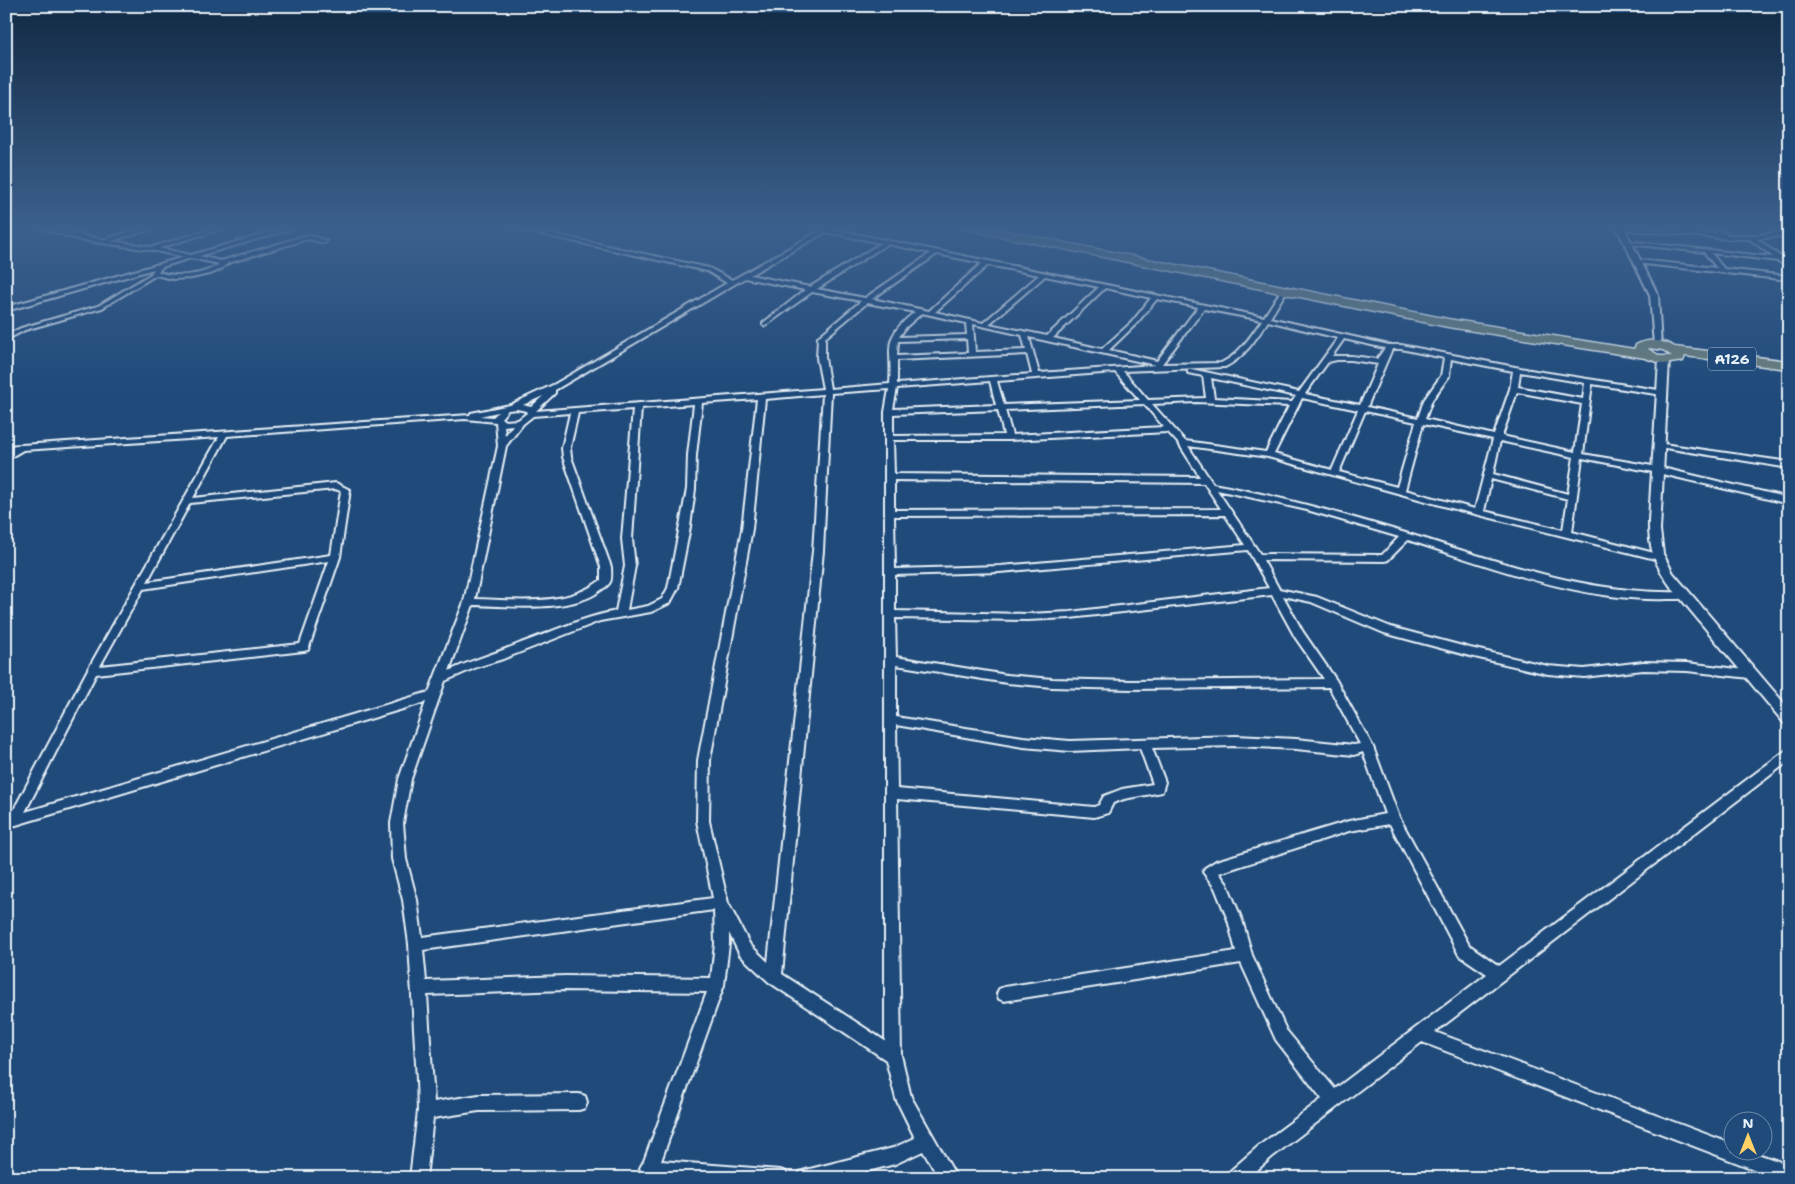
<svg xmlns="http://www.w3.org/2000/svg" width="1795" height="1184" viewBox="0 0 1795 1184" font-family="'Shantell Sans',sans-serif">
<rect width="100%" height="100%" fill="#1f4a7a"/>
<filter id="ink" filterUnits="userSpaceOnUse"><feTurbulence type="fractalNoise" baseFrequency=".02" numOctaves="2"/><feDisplacementMap in="SourceGraphic" scale="10" xChannelSelector="R" yChannelSelector="G"/><feConvolveMatrix kernelMatrix="1 2 1 2 8 2 1 2 1" color-interpolation-filters="sRGB"/></filter>
<g filter="url(#ink)">
<g fill="none" stroke-linecap="round" stroke-linejoin="round">
<!-- minor casing -->
<g stroke="#e8f1f8" stroke-width="4">
<path id="minor" d="M 33,226 C 43,226 53,231 62,231 C 71,231 81,226 91,226 L 68,233 L 108,240 L 108,238 L 152,226 L 162,226 L 111,241 L 152,247 L 221,226 L 231,226 L 159,248 L 191,255 L 292,226 L 302,226 L 199,256 L 221,261 L 308,235 L 327,241 L 324,243 L 308,239 L 228,263 L 221,269 L 213,273 L 192,278 L 172,279 L 156,275 L 102,308 L 25,330 L 6,340 L 6,335 L 21,328 L 98,306 L 151,274 L 154,269 L 6,311 L 6,307 L 184,257 L 151,250 L 81,240 ZM 191,258 L 219,264 C 203,276 177,278 158,272 L 162,267 Z
M 504,226 L 516,226 L 709,268 L 732,280 L 823,229 L 833,226 L 831,229 L 1264,317 L 1282,289 L 1284,288 L 1287,290 L 1270,318 L 1389,345 L 1401,345 L 1536,371 L 1665,391 L 1666,393 L 1662,395 L 1592,384 L 1583,454 L 1658,467 L 1789,498 L 1789,504 L 1658,473 L 1582,458 L 1572,532 L 1662,555 L 1664,557 L 1662,559 L 1659,560 L 1451,508 L 1268,457 L 1188,446 L 1213,484 C 1284,497 1353,517 1422,538 C 1509,565 1592,595 1684,592 L 1689,595 C 1684,600 1675,599 1667,599 C 1581,602 1489,566 1408,540 L 1388,560 L 1385,561 L 1263,560 L 1279,589 L 1317,597 L 1391,627 L 1470,648 L 1548,666 L 1584,669 L 1643,662 L 1687,663 L 1754,671 L 1755,674 L 1754,677 L 1750,678 L 1687,671 L 1643,670 L 1584,677 L 1548,674 L 1470,656 L 1384,633 L 1311,602 L 1283,596 L 1303,632 L 1336,680 L 1373,747 L 1399,817 L 1469,945 L 1499,966 L 1785,751 L 1789,749 L 1789,761 L 1435,1032 L 1732,1144 L 1732,1152 L 1752,1152 L 1789,1165 L 1789,1178 L 1777,1178 L 1422,1042 L 1272,1157 L 1248,1178 L 1227,1178 L 1229,1172 L 1260,1145 L 1322,1099 L 1276,1040 L 1241,963 L 1004,1001 L 999,999 L 997,994 L 999,989 L 1004,987 L 1236,951 L 1228,920 L 1215,888 L 1203,872 L 1205,868 L 1216,861 L 1349,821 L 1385,814 L 1363,752 L 1354,755 L 1296,749 L 1236,746 L 1152,748 L 1165,782 L 1162,792 L 1124,799 L 1113,803 L 1108,813 L 1094,817 L 897,799 L 901,1055 L 911,1097 L 957,1178 L 939,1178 L 923,1151 L 895,1164 L 841,1178 L 798,1178 L 800,1172 L 806,1170 L 893,1148 L 915,1138 L 896,1099 L 886,1060 L 769,982 L 740,955 L 729,933 L 729,944 L 724,985 L 661,1161 L 780,1170 L 786,1172 L 788,1178 L 638,1178 L 641,1170 L 640,1168 L 644,1161 L 707,992 L 565,990 L 427,995 L 434,1102 L 479,1095 L 579,1094 L 585,1096 L 587,1102 L 585,1108 L 579,1110 L 479,1111 L 433,1118 L 426,1178 L 410,1178 L 418,1111 L 417,1080 L 409,944 L 403,900 L 392,859 L 391,823 L 399,779 L 426,702 L 6,828 L 6,818 L 10,817 L 87,671 L 219,437 L 23,450 L 6,460 L 6,454 L 11,451 L 6,451 L 6,446 L 470,415 L 471,413 L 510,405 L 555,384 L 727,283 L 707,271 ZM 826,232 L 881,243 L 810,287 L 750,275 ZM 887,244 L 931,253 L 865,298 L 817,289 ZM 937,254 L 982,263 L 929,311 L 872,299 ZM 988,265 L 1039,275 L 983,323 L 935,312 ZM 1045,276 L 1099,287 L 1047,336 L 989,324 ZM 745,278 L 805,290 L 763,323 L 763,325 L 765,326 L 812,292 L 861,301 L 818,337 L 817,358 L 823,389 L 536,411 L 555,393 L 555,390 ZM 1105,288 L 1151,298 L 1132,322 L 1102,349 L 1053,338 ZM 1157,299 L 1198,307 L 1157,361 L 1109,350 L 1136,324 ZM 867,303 L 915,312 C 880,339 893,348 890,384 L 830,389 L 825,358 L 825,338 ZM 1204,309 L 1262,320 C 1251,336 1239,355 1221,363 L 1162,364 ZM 922,313 L 966,323 L 967,335 L 899,337 L 906,327 ZM 1268,321 L 1338,338 L 1299,392 L 1191,369 L 1188,369 L 1188,373 L 1203,376 L 1206,398 L 1148,400 L 1123,371 L 1225,367 C 1244,358 1256,339 1268,321 ZM 973,324 L 1022,335 L 1026,350 L 975,352 ZM 1029,337 L 1155,365 L 1039,373 ZM 967,339 L 968,353 L 897,356 L 898,341 ZM 1344,339 L 1385,348 L 1377,359 L 1351,356 L 1332,356 ZM 1392,349 L 1401,349 L 1444,358 L 1441,376 L 1424,400 L 1418,418 L 1367,407 ZM 1027,354 L 1032,374 L 897,384 L 897,360 ZM 1451,359 L 1513,371 L 1510,389 L 1494,435 L 1425,419 L 1432,400 L 1449,376 ZM 1337,360 L 1351,360 L 1378,364 L 1360,405 L 1305,394 L 1328,362 ZM 1115,372 L 1140,400 L 1004,405 L 997,381 ZM 1520,372 L 1585,383 L 1583,399 L 1518,387 ZM 1211,378 L 1296,396 L 1292,402 L 1214,398 ZM 990,381 L 996,405 L 893,409 L 897,388 ZM 889,389 L 885,412 L 885,1041 L 782,974 L 823,551 L 831,393 ZM 1517,392 L 1582,404 L 1575,452 L 1502,436 ZM 823,394 L 813,551 L 768,962 L 750,945 L 728,903 L 709,821 L 710,760 L 752,529 L 765,399 ZM 543,396 L 531,407 L 523,405 ZM 1302,398 L 1358,410 L 1332,470 L 1274,454 ZM 757,399 L 742,529 L 698,760 L 697,821 L 713,898 L 422,937 L 417,900 L 406,859 L 403,823 L 411,779 L 445,681 L 477,667 L 503,659 L 600,621 L 651,612 L 670,603 L 678,588 L 690,527 L 695,489 L 696,455 L 702,403 ZM 1196,402 L 1289,406 L 1266,452 L 1185,441 L 1152,404 ZM 694,404 L 688,455 L 687,489 L 668,588 L 662,599 L 648,606 L 627,610 L 635,566 L 632,539 L 641,408 ZM 1144,404 L 1164,427 L 1012,435 L 1005,410 ZM 517,409 L 526,411 L 527,413 L 518,420 L 505,421 L 501,418 L 508,410 ZM 633,409 L 622,539 L 625,566 L 616,611 C 583,617 552,632 521,643 C 497,653 472,660 449,671 L 473,605 C 508,606 573,613 601,590 C 604,588 609,585 610,582 C 612,579 611,571 611,567 L 571,457 L 570,448 L 578,413 ZM 998,410 L 1004,435 L 893,436 L 893,414 ZM 1365,411 L 1416,422 L 1397,487 L 1339,472 ZM 498,412 L 493,417 L 480,416 ZM 570,413 L 562,448 L 563,457 L 601,567 L 601,580 C 566,607 517,600 475,599 L 506,446 L 523,424 L 533,416 ZM 465,419 L 496,422 L 498,446 L 464,602 L 429,692 L 25,812 L 96,674 L 304,651 L 308,650 L 309,647 L 340,557 L 350,490 L 336,483 L 193,498 L 227,436 ZM 1423,424 L 1493,439 L 1475,509 L 1405,490 ZM 513,425 L 505,436 L 504,426 ZM 1168,432 L 1179,444 L 1200,477 L 894,474 L 893,440 L 1009,440 ZM 1500,441 L 1574,457 L 1568,494 L 1493,474 ZM 1491,479 L 1568,499 L 1563,530 L 1484,511 ZM 894,480 L 1204,483 L 1221,509 L 894,510 ZM 335,489 L 341,491 L 331,555 L 147,582 L 190,503 ZM 1217,490 L 1307,510 L 1399,537 L 1382,555 L 1260,554 ZM 1225,515 L 1245,545 L 1000,566 L 895,569 L 894,516 ZM 1248,550 L 1269,588 L 1070,612 L 1027,614 L 895,611 L 895,575 L 1000,572 ZM 329,561 L 300,644 L 100,666 L 143,589 ZM 1272,595 L 1295,637 L 1324,679 L 1130,681 L 1052,679 L 1007,675 L 896,657 L 895,618 L 1027,620 L 1070,618 ZM 896,665 L 1007,683 L 1052,687 L 1130,689 L 1329,687 L 1360,744 L 1354,745 L 1296,739 L 1236,736 L 1070,741 L 1023,737 L 896,717 ZM 896,725 L 1023,747 L 1070,751 L 1140,748 L 1153,784 L 1122,789 L 1104,796 L 1099,805 L 1094,807 L 897,789 ZM 1390,824 L 1459,955 L 1487,974 L 1335,1089 L 1286,1030 L 1252,955 L 1242,920 L 1227,884 L 1219,873 L 1349,831 ZM 714,910 L 715,944 L 711,978 L 565,976 L 426,981 L 423,950 Z
M 1618,226 L 1718,234 L 1706,226 C 1716,226 1722,234 1731,235 L 1757,235 L 1789,231 L 1789,235 L 1757,239 L 1789,263 L 1789,268 L 1778,261 L 1711,253 L 1724,269 L 1789,276 L 1789,280 L 1636,263 L 1636,261 L 1638,260 L 1717,268 L 1704,252 L 1628,244 L 1625,242 L 1626,241 L 1773,257 L 1750,239 L 1731,239 L 1620,229 Z
M 1656,443 L 1789,462 L 1789,468 L 1659,447 L 1655,445 Z"/>
</g>
<!-- tertiary casing -->
<g stroke="#e8f1f8" stroke-width="4">
<path id="tertiary" d="M 1616,226 L 1623,226 L 1658,295 L 1661,347 L 1655,347 L 1654,345 L 1650,295 Z
M 1664,357 L 1669,360 L 1660,530 L 1663,554 L 1673,573 L 1789,709 L 1789,724 L 1784,723 L 1671,587 C 1655,565 1648,547 1649,520 L 1659,360 Z"/>
</g>
<!-- trunk casing -->
<g stroke="#e8f1f8" stroke-width="3">
<path id="trunk" d="M 960,226 L 981,226 L 1448,319 L 1634,349 L 1636,345 C 1648,338 1663,340 1675,347 L 1789,361 L 1789,369 L 1685,356 L 1683,361 L 1664,364 L 1645,358 L 1448,327 L 965,229 ZM 1649,348 L 1663,350 L 1672,356 L 1660,356 L 1648,349 Z"/>
</g>
<!-- minor -->
<use href="#minor" fill="#1f4a7a" fill-rule="evenodd"/>
<!-- tertiary -->
<use href="#tertiary" fill="#1f4a7a" fill-rule="evenodd"/>
<!-- trunk -->
<use href="#trunk" fill="#6b7f7c" fill-rule="evenodd"/>
</g>
</g>
<!-- sky -->
<linearGradient id="sky" x2="0" y2="1"><stop stop-color="#112943"/><stop offset="0.58" stop-color="#3c608d"/><stop offset="1" stop-color="#3c608d" stop-opacity="0"/></linearGradient>
<rect width="1795" height="392" fill="url(#sky)"/>
<g text-anchor="middle" stroke-width="4.5" stroke-linejoin="round" paint-order="stroke">
<!-- shield labels -->
<rect fill="#1f4a7a" stroke="#acbfd2" stroke-width="1" x="1708" y="347.5" width="48" height="23" rx="4"/>
<g font-size="14" font-weight="bold" fill="#e8f1f8">
<text x="1732" y="364">A126</text>
</g>
</g>
<!-- margin -->
<rect width="1795" height="1184" fill="none" stroke="#1f4a7a" stroke-width="25"/>
<rect x="12" y="12" width="1770" height="1159" fill="none" stroke="#e8f1f8" stroke-width="2" filter="url(#ink)"/>
<!-- north arrow -->
<g transform="translate(1748 1136)"><circle r="24" fill="#1f4a7a" stroke="#6f8dac"/>
<path d="M0-4L9 19L0 12L-9 19Z" fill="#ffd166"/>
<text y="-8" font-size="14" font-weight="bold" text-anchor="middle" fill="#e8f1f8">N</text>
</g>
</svg>
